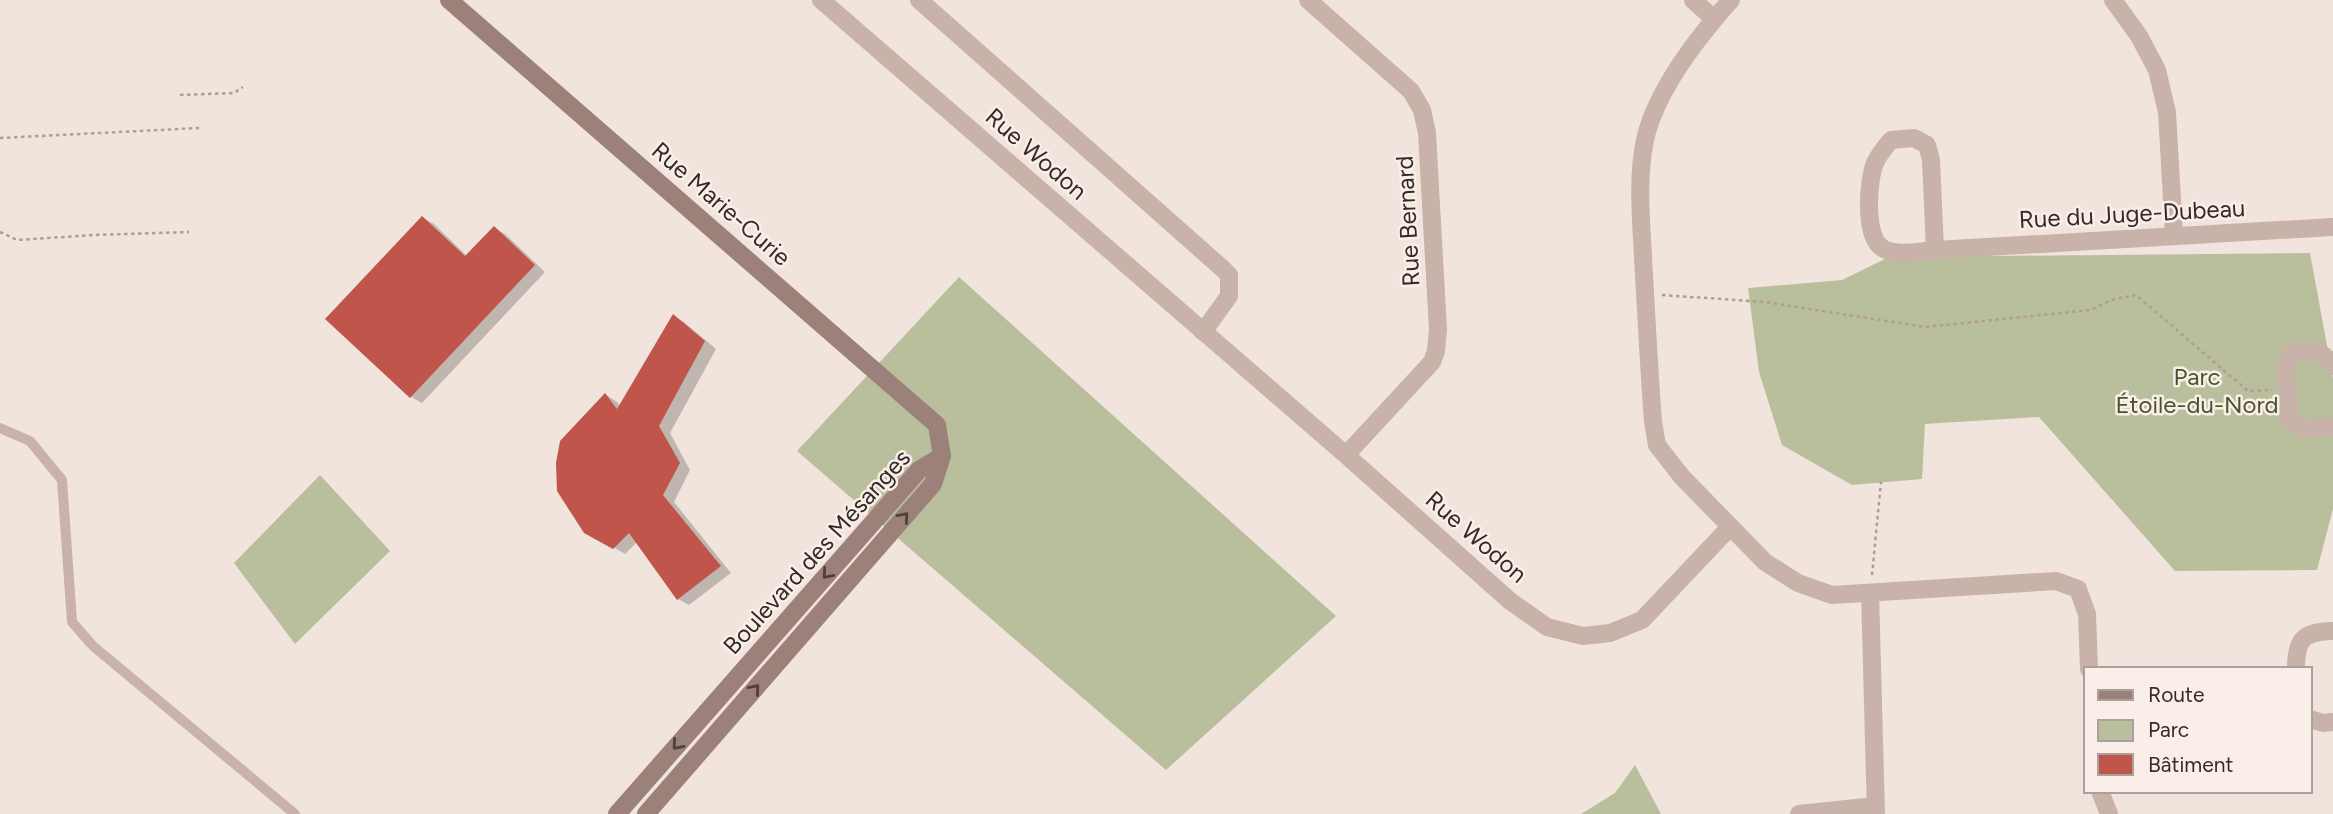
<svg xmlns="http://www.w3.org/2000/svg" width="2333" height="814" viewBox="0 0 2333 814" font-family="Figtree,sans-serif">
<rect width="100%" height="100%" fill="#f1e4dc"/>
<!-- green -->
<path fill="#b9bf9d" d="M 2310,253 L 2333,378 L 2333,509 L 2317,570 L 2175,571 L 2039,417 L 1925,424 L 1922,479 L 1852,485 L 1782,445 L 1759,372 L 1748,288 L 1842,280 L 1889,257 Z
M 959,277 L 1336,616 L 1166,770 L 797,451 Z
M 320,475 L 390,551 L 295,644 L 234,563 Z
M 1635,765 L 1661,814 L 1581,814 L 1615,793 Z"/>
<!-- shadow -->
<path fill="#0003" d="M 423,218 L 434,224 L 467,256 L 494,228 L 505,234 L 545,272 L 422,403 L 411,397 Z
M 673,316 L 684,322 L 716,349 L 670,433 L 690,470 L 674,502 L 731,573 L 689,605 L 678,599 L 637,542 L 625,554 L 585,531 L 606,395 L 617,402 L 621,407 Z"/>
<!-- building -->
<path fill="#c0554b" d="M 422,216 L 465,256 L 494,226 L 535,265 L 410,398 L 325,319 Z
M 673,314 L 705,341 L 659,426 L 680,463 L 663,495 L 721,566 L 677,600 L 629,533 L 613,549 L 584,533 L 557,491 L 556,463 L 560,441 L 605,393 L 617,409 Z"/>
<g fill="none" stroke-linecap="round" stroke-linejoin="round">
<!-- path -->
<path stroke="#b49c93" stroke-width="2.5" stroke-dasharray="3.5 3.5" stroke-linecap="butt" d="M 180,95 L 234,93 L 243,87
M 0,138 L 199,128
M 0,232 L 17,240 L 94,235 L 189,232
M 1662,295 L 1765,302 L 1925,327 L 2090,310 L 2114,299 L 2136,295 L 2248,391 L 2272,390
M 1872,575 L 1881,482"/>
<!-- lane -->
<path stroke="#c8b2a9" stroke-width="10" d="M 0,428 L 30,441 L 62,480 L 72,622 L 93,646 L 295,814"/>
<!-- street -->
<path stroke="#c8b2a9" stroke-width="18" d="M 821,0 L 1346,455 L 1510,601 L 1547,627 L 1583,636 L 1610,633 L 1642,620 L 1730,527
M 919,0 L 1223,269 L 1229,275 L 1229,296 L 1203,332
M 1308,0 L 1411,91 L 1422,110 L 1427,133 L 1438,330 L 1436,351 L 1432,362 L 1346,455
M 1693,0 L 1714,19
M 1731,0 C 1698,37 1656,90 1645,140 C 1637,178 1641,218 1643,257 C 1646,312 1649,367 1653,422 L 1657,445 L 1682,477 L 1765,562 L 1798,583 L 1832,595 L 2056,581 L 2078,589 L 2087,614 L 2089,669
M 2113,0 L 2139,36 L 2157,70 L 2167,112 L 2174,235
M 1935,250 L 1931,160 L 1927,145 L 1914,138 L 1891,140 C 1885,147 1879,154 1875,163 C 1868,180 1864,234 1881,247 C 1893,257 1919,251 1935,250 L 2333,227
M 2333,366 C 2323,349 2310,349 2292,353 L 2285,364 L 2290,420 L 2304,428 L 2333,427
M 1870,593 L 1876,814
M 2296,669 C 2296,638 2304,632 2333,631
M 2310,719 L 2323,723 L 2333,722
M 2100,791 L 2109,814
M 1799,814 L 1875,806"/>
<!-- secondary -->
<path stroke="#9c817a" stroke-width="18" d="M 449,0 L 937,425 L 942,456 L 933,484 L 646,814
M 617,814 L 919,470 L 942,456"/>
</g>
<!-- one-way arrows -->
<defs><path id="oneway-chevron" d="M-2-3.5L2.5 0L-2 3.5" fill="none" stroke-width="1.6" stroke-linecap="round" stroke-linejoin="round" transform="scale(1.75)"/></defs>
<g stroke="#50403c">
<use href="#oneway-chevron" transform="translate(904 517) rotate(-49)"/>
<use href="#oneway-chevron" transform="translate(827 574) rotate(131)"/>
<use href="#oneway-chevron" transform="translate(755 689) rotate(-49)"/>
<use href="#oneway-chevron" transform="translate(677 745) rotate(131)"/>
</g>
<g text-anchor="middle" stroke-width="5" stroke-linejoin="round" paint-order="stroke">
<!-- street labels -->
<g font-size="24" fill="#362a28" stroke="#f9efe8">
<text transform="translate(1036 154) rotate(41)" y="8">Rue Wodon</text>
<text transform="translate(721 204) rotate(41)" y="8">Rue Marie-Curie</text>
<text transform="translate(2132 214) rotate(-3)" y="8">Rue du Juge-Dubeau</text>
<text transform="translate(1408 221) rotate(-93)" y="8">Rue Bernard</text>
<text transform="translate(1476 537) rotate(41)" y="8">Rue Wodon</text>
<text transform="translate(817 552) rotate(-48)" y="8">Boulevard des Mésanges</text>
</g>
<!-- park labels -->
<g font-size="24" fill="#4b532d" stroke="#f9efe8">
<text x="2197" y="385">Parc<tspan x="2197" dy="28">Étoile-du-Nord</tspan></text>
</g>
</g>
<!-- legend -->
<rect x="2084" y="667" width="228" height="126" fill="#f9efe8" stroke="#aba09b" stroke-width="2"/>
<rect x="2098" y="690" width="35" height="10" fill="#9c817a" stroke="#aba09b" stroke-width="2"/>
<text x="2148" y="702" font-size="21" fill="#362a28">Route</text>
<rect x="2098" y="720" width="35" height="21" fill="#b9bf9d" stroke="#aba09b" stroke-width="2"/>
<text x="2148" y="737" font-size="21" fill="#362a28">Parc</text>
<rect x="2098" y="754" width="35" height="21" fill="#c0554b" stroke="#aba09b" stroke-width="2"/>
<text x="2148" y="772" font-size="21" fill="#362a28">Bâtiment</text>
</svg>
